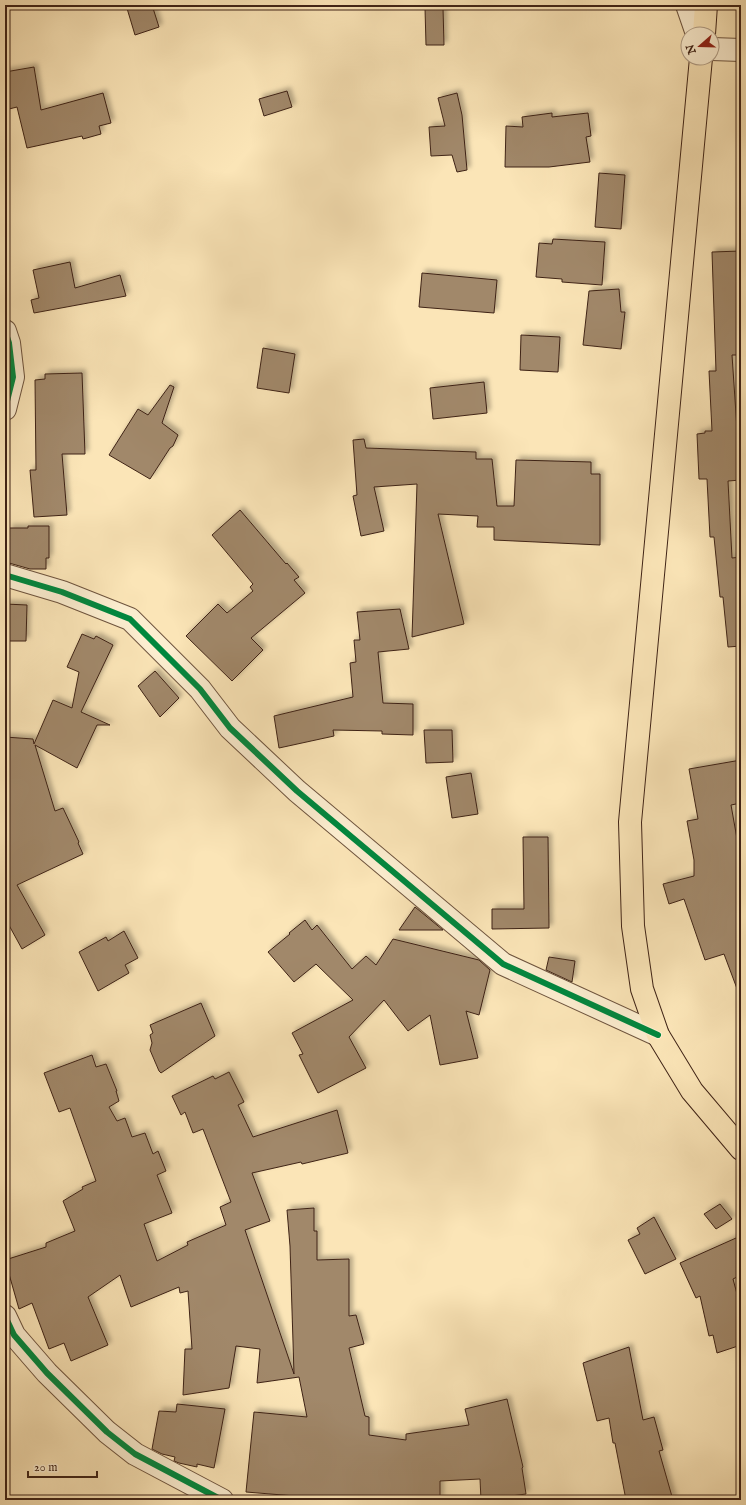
<svg xmlns="http://www.w3.org/2000/svg" width="746" height="1505" viewBox="0 0 746 1505" font-family="'IM FELL English',serif">
<defs>
<filter id="shadow"><feDropShadow dx="3.5" dy="-3.5" stdDeviation="2" flood-color="#0004"/></filter>
</defs>
<rect width="100%" height="100%" fill="#fbe5b7"/>
<filter id="stains"><feTurbulence type="fractalNoise" baseFrequency=".005" numOctaves="4"/><feColorMatrix values="0 0 0 0 .2 0 0 0 0 .09 0 0 0 0 .02 0 0 0 .5 -.17"/></filter>
<radialGradient id="worn" r=".72"><stop offset=".6" stop-color="#630" stop-opacity="0"/><stop offset="1" stop-color="#630" stop-opacity=".3"/></radialGradient>
<!-- building -->
<path fill="#a1886a" stroke="#3f2316" filter="url(#shadow)" d="M 126,5 L 152,5 L 159,27 L 135,35 Z
M 425,8 L 443,8 L 444,45 L 426,45 Z
M 34,67 L 41,110 L 103,93 L 111,123 L 99,126 L 101,134 L 83,139 L 82,136 L 27,148 L 17,107 L 5,110 L 5,72 Z
M 287,91 L 292,107 L 264,116 L 259,99 Z
M 457,93 L 462,115 L 467,170 L 457,172 L 452,155 L 431,156 L 429,127 L 445,126 L 438,98 Z
M 552,113 L 552,117 L 588,113 L 591,136 L 586,137 L 590,162 L 549,167 L 505,167 L 506,126 L 523,127 L 522,117 Z
M 599,173 L 625,175 L 621,229 L 595,227 Z
M 553,239 L 605,242 L 602,285 L 562,282 L 562,279 L 536,277 L 539,243 L 552,244 Z
M 741,251 L 741,355 L 732,355 L 737,429 L 741,429 L 741,480 L 728,481 L 732,558 L 741,557 L 741,646 L 728,647 L 723,597 L 720,597 L 714,537 L 710,537 L 707,479 L 699,479 L 697,434 L 705,433 L 705,431 L 712,431 L 709,371 L 716,371 L 712,252 Z
M 70,262 L 75,288 L 120,275 L 126,296 L 34,313 L 31,300 L 39,298 L 33,270 Z
M 422,273 L 497,280 L 494,313 L 419,307 Z
M 619,289 L 621,312 L 625,312 L 621,349 L 583,345 L 589,291 Z
M 521,335 L 560,337 L 558,372 L 520,370 Z
M 263,348 L 295,354 L 289,393 L 257,388 Z
M 82,373 L 85,454 L 62,454 L 67,515 L 34,517 L 30,470 L 36,470 L 35,380 L 45,379 L 45,374 Z
M 484,382 L 487,413 L 433,419 L 430,388 Z
M 170,385 L 174,387 L 162,423 L 178,435 L 173,446 L 170,448 L 150,479 L 109,455 L 138,409 L 148,415 Z
M 364,439 L 366,448 L 476,452 L 476,459 L 492,459 L 497,506 L 514,506 L 516,460 L 591,462 L 591,474 L 600,474 L 600,545 L 494,540 L 494,527 L 477,527 L 478,516 L 438,514 L 464,624 L 412,637 L 417,484 L 374,487 L 384,531 L 361,536 L 353,496 L 357,495 L 353,440 Z
M 240,510 L 286,564 L 287,563 L 299,577 L 294,580 L 305,593 L 251,638 L 263,650 L 232,681 L 186,636 L 218,604 L 227,613 L 253,591 L 250,587 L 253,584 L 212,535 Z
M 28,526 L 49,526 L 49,558 L 46,558 L 46,569 L 30,569 L 9,563 L 9,528 L 28,528 Z
M 5,604 L 27,605 L 26,641 L 5,641 Z
M 400,609 L 409,649 L 378,652 L 383,703 L 413,704 L 413,735 L 382,734 L 382,731 L 333,730 L 334,736 L 279,748 L 274,716 L 353,697 L 350,663 L 356,662 L 354,640 L 360,640 L 357,612 Z
M 82,634 L 94,639 L 96,636 L 113,645 L 81,712 L 110,725 L 97,725 L 77,768 L 35,745 L 55,811 L 63,808 L 79,842 L 78,843 L 83,854 L 17,885 L 45,935 L 22,949 L 5,918 L 5,737 L 33,739 L 34,744 L 53,700 L 72,708 L 79,672 L 67,667 Z
M 155,671 L 179,698 L 160,717 L 138,686 Z
M 424,730 L 452,730 L 453,762 L 426,763 Z
M 741,760 L 741,803 L 731,805 L 739,850 L 741,850 L 741,993 L 739,994 L 724,954 L 705,960 L 684,899 L 669,904 L 663,884 L 694,876 L 694,860 L 687,821 L 698,819 L 689,769 Z
M 471,773 L 478,814 L 452,818 L 446,777 Z
M 523,837 L 548,837 L 549,928 L 492,929 L 492,909 L 524,909 Z
M 415,907 L 443,930 L 399,930 Z
M 305,920 L 312,930 L 317,925 L 352,969 L 366,956 L 376,965 L 393,939 L 479,960 L 490,970 L 479,1015 L 466,1011 L 478,1058 L 440,1065 L 430,1015 L 408,1031 L 384,1000 L 349,1037 L 366,1068 L 318,1093 L 299,1055 L 303,1054 L 292,1033 L 353,1000 L 316,964 L 294,982 L 268,952 L 290,934 L 289,933 Z
M 124,931 L 138,958 L 125,965 L 129,973 L 98,991 L 79,952 L 106,937 L 108,941 Z
M 549,957 L 575,961 L 572,982 L 546,970 Z
M 201,1003 L 215,1036 L 161,1073 L 159,1071 L 150,1050 L 152,1043 L 150,1035 L 153,1033 L 150,1025 Z
M 92,1055 L 96,1067 L 106,1064 L 117,1091 L 116,1091 L 119,1101 L 109,1107 L 117,1121 L 125,1118 L 132,1137 L 145,1133 L 153,1154 L 158,1151 L 166,1171 L 157,1175 L 172,1213 L 144,1224 L 157,1261 L 188,1245 L 187,1242 L 226,1225 L 220,1207 L 231,1202 L 203,1129 L 193,1133 L 185,1112 L 181,1115 L 172,1096 L 213,1076 L 215,1079 L 229,1072 L 244,1102 L 238,1105 L 253,1137 L 337,1110 L 348,1153 L 302,1164 L 301,1162 L 252,1173 L 270,1221 L 245,1230 L 294,1374 L 290,1246 L 287,1210 L 314,1208 L 314,1231 L 317,1231 L 317,1260 L 349,1259 L 349,1316 L 356,1315 L 364,1344 L 349,1348 L 365,1416 L 369,1417 L 369,1435 L 406,1440 L 406,1434 L 469,1425 L 465,1409 L 507,1399 L 523,1467 L 522,1468 L 526,1494 L 481,1500 L 480,1479 L 440,1481 L 440,1500 L 294,1500 L 295,1496 L 246,1492 L 254,1412 L 307,1417 L 299,1377 L 257,1383 L 260,1349 L 236,1346 L 229,1388 L 183,1395 L 185,1349 L 192,1349 L 188,1291 L 180,1293 L 179,1287 L 131,1307 L 120,1275 L 88,1297 L 108,1345 L 71,1361 L 64,1343 L 49,1349 L 32,1303 L 19,1309 L 5,1260 L 46,1247 L 46,1243 L 75,1231 L 63,1201 L 83,1189 L 82,1187 L 96,1181 L 70,1108 L 59,1112 L 44,1073 Z
M 720,1204 L 732,1219 L 716,1229 L 704,1214 Z
M 654,1217 L 676,1259 L 645,1274 L 628,1240 L 640,1234 L 637,1228 Z
M 736,1238 L 741,1249 L 741,1275 L 733,1279 L 741,1309 L 741,1345 L 717,1353 L 713,1335 L 709,1336 L 700,1296 L 696,1298 L 680,1263 Z
M 629,1347 L 643,1420 L 654,1417 L 663,1450 L 659,1451 L 673,1500 L 626,1500 L 615,1443 L 613,1443 L 609,1418 L 597,1421 L 583,1363 Z
M 177,1404 L 225,1409 L 214,1468 L 197,1464 L 197,1467 L 179,1463 L 174,1461 L 175,1457 L 162,1454 L 152,1449 L 159,1411 L 176,1412 Z"/>
<g fill="none" stroke-linecap="round" stroke-linejoin="round">
<!-- minor casing -->
<g stroke="#6e543e" stroke-width="24">
<path id="minor" d="M 687,5 L 697,34
M 712,49 L 741,50
M 5,331 L 9,343 L 13,377 L 5,409
M 5,575 L 62,592 L 130,619 L 200,689 L 230,728 L 297,791 L 503,964 L 658,1035
M 5,1316 L 14,1335 L 47,1373 L 107,1432 L 135,1454 L 222,1500"/>
</g>
<!-- primary casing -->
<g stroke="#3f2316" stroke-width="24">
<path id="primary" d="M 704,34 L 706,5
M 701,58 L 630,822 L 633,926 L 642,989 L 658,1035 L 692,1091 L 741,1149"/>
</g>
<!-- minor -->
<use href="#minor" stroke="#fceed0" stroke-width="22"/>
<!-- primary -->
<use href="#primary" stroke="#fbe5b7" stroke-width="22"/>
<!-- cycleway casing -->
<g stroke="#fceed0" stroke-width="8">
<path id="cycleway" d="M 5,331 L 9,343 L 13,377 L 5,409
M 5,575 L 62,592 L 130,619 L 200,689 L 230,728 L 297,791 L 503,964 L 658,1035
M 5,1316 L 14,1335 L 47,1373 L 107,1432 L 135,1454 L 222,1500"/>
</g>
<!-- cycleway -->
<use href="#cycleway" stroke="#00873e" stroke-width="6"/>
</g>
<!-- margin -->
<rect width="746" height="1505" fill="none" stroke="#fbe5b7" stroke-width="20"/>
<rect x="6" y="6" width="734" height="1493" fill="none" stroke="#3f2316" stroke-width="2"/>
<rect x="10" y="10" width="726" height="1485" fill="none" stroke="#3f2316"/>
<!-- north arrow -->
<g transform="translate(700 46) rotate(250)"><circle r="19" fill="#fceed0" stroke="#b09d86"/>
<path d="M0-3L7 15L0 10L-7 15Z" fill="#8f2418"/>
<text y="-6" font-size="11" font-weight="bold" text-anchor="middle" fill="#3f2316">N</text>
</g>
<!-- scale -->
<path d="M28 1471v6h69v-6" fill="none" stroke="#3f2316" stroke-width="2"/>
<text x="34" y="1471" font-size="12" fill="#3f2316" stroke="#fceed0" stroke-width="3" paint-order="stroke">20 m</text>
<rect width="100%" height="100%" filter="url(#stains)"/>
<rect width="100%" height="100%" fill="url(#worn)"/>
</svg>
